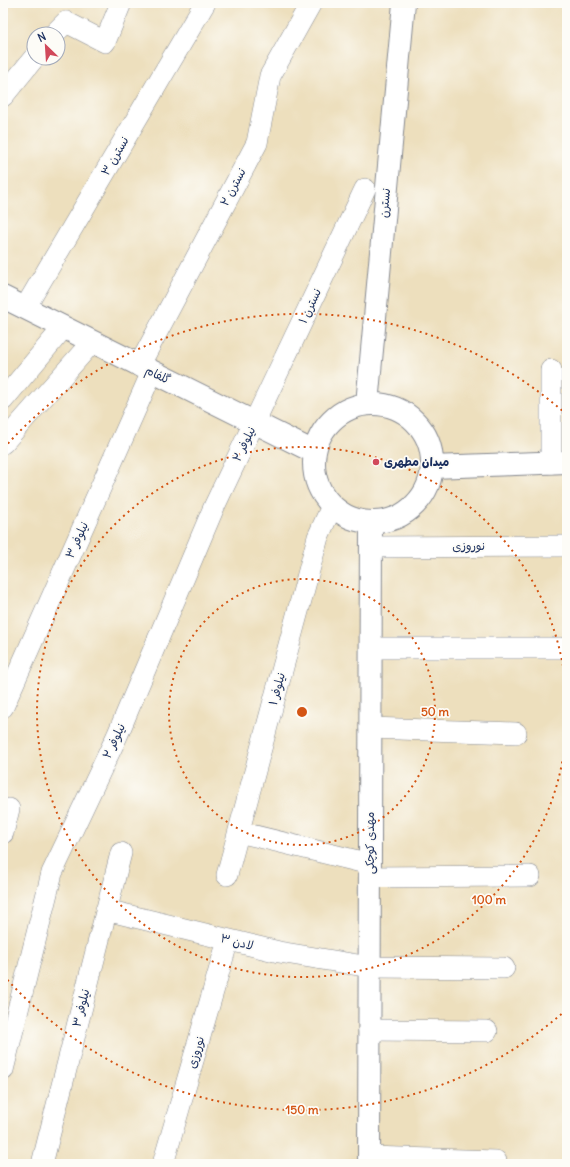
<svg xmlns="http://www.w3.org/2000/svg" width="570" height="1167" viewBox="0 0 570 1167" font-family="Delius,'Playpen Sans Arabic',sans-serif">
<rect width="100%" height="100%" fill="#fdfcf7"/>
<filter id="ink" filterUnits="userSpaceOnUse"><feTurbulence type="fractalNoise" baseFrequency=".025" numOctaves="2"/><feDisplacementMap in="SourceGraphic" scale="8" xChannelSelector="R" yChannelSelector="G"/><feConvolveMatrix kernelMatrix="1 2 1 2 8 2 1 2 1" color-interpolation-filters="sRGB"/></filter>
<filter id="wash" filterUnits="userSpaceOnUse"><feTurbulence type="fractalNoise" baseFrequency=".012" numOctaves="4" result="noise"/><feDisplacementMap in="SourceGraphic" scale="16" xChannelSelector="R" yChannelSelector="G"/><feGaussianBlur stdDeviation="0.9" result="paint"/><feColorMatrix in="noise" values="0 0 0 0 0 0 0 0 0 0 0 0 0 0 0 0 0 1.4 0 .05"/><feComposite in="paint" operator="in"/></filter>
<g filter="url(#wash)">
<rect width="100%" height="100%" fill="#eddfbd"/>
</g>
<g filter="url(#ink)">
<g fill="none" stroke-linecap="round" stroke-linejoin="round">
<!-- minor casing -->
<g stroke="#84878e" stroke-width="22">
<path id="minor" d="M 54,34 L 66,22 L 105,42 L 121,3
M 3,96 L 34,58
M 25,308 L 205,3
M 139,366 L 257,143 L 270,76 L 311,3
M 551,370 L 551,463
M 3,400 L 63,328
M 3,443 L 92,342
M 371,547 L 567,546
M 371,648 L 561,648
M 3,707 L 152,372
M 370,728 L 516,733
M 239,832 L 370,864
M 3,833 L 9,809
M 227,875 L 318,537 L 332,506
M 370,877 L 530,876
M 106,910 L 279,952 L 370,967 L 504,968
M 369,1030 L 487,1031
M 3,1070 L 52,873 L 117,736 L 214,507 L 365,189
M 369,1157 L 496,1161 L 496,1164
M 42,1164 L 121,853
M 163,1164 L 228,940"/>
</g>
<!-- tertiary casing -->
<g stroke="#84878e" stroke-width="24">
<path id="tertiary" d="M 3,297 L 314,452
M314 463a59 59 0 1 1 118 0a59 59 0 1 1-118 0Z
M 367,404 L 404,3
M 432,467 L 567,462
M 369,1164 L 371,522"/>
</g>
<!-- minor -->
<use href="#minor" stroke="#fff" stroke-width="21"/>
<!-- tertiary -->
<use href="#tertiary" stroke="#fff" stroke-width="22"/>
</g>
</g>
<!-- distance rings -->
<g fill="none" stroke="#d45514" stroke-width="2" stroke-dasharray="2 4">
<circle cx="302" cy="712" r="133"/>
<path d="M567 714A265 265 0 1 1 567 710"/>
<path d="M566 1010A398 398 0 0 1 4 976M4 448A398 398 0 0 1 566 414"/>
</g>
<!-- markers -->
<circle fill="#d1495b" stroke="#fdfcf7" stroke-width="1.5" cx="376" cy="462" r="4"/>
<g text-anchor="middle" stroke-width="3.5" stroke-linejoin="round" paint-order="stroke">
<!-- street labels -->
<g font-size="12" fill="#1b2f5e" stroke="#fdfcf7">
<text transform="translate(115 156) rotate(-60)" y="4">نسترن ۳</text>
<text transform="translate(233 187) rotate(-62)" y="4">نسترن ۲</text>
<text transform="translate(385 203) rotate(-85)" y="4">نسترن</text>
<text transform="translate(310 306) rotate(-65)" y="4">نسترن ۱</text>
<text transform="translate(158 375) rotate(26)" y="4">گلفام</text>
<text transform="translate(244 444) rotate(-64)" y="4">نیلوفر ۲</text>
<text transform="translate(77 540) rotate(-66)" y="4">نیلوفر ۳</text>
<text x="469" y="550">نوروزی</text>
<text transform="translate(277 689) rotate(-75)" y="4">نیلوفر ۱</text>
<text transform="translate(114 741) rotate(-65)" y="4">نیلوفر ۲</text>
<text transform="translate(370 843) rotate(-90)" y="4">مهدی کوچکی</text>
<text transform="translate(237 942) rotate(14)" y="4">لادن ۳</text>
<text transform="translate(81 1008) rotate(-76)" y="4">نیلوفر ۳</text>
<text transform="translate(196 1052) rotate(-74)" y="4">نوروزی</text>
</g>
<!-- poi labels -->
<g font-size="12" font-weight="bold" fill="#1b2f5e" stroke="#fdfcf7" text-anchor="start">
<text x="384" y="466">میدان مطهری</text>
</g>
</g>
<circle cx="302" cy="712" r="6" fill="#d45514" stroke="#fdfcf7" stroke-width="2"/>
<g font-size="12" text-anchor="middle" font-weight="bold" fill="#d45514" stroke="#fdfcf7" stroke-width="3.5" stroke-linejoin="round" paint-order="stroke">
<text x="435" y="716">50 m</text>
<text x="489" y="904">100 m</text>
<text x="302" y="1114">150 m</text>
</g>
<!-- margin -->
<rect width="570" height="1167" fill="none" stroke="#fdfcf7" stroke-width="16"/>
<!-- north arrow -->
<g transform="translate(46 46) rotate(335)"><circle r="19" fill="#fdfcf7" stroke="#a3aaba"/>
<path d="M0-3L7 15L0 10L-7 15Z" fill="#d1495b"/>
<text y="-6" font-size="11" font-weight="bold" text-anchor="middle" fill="#1b2f5e">N</text>
</g>
</svg>
